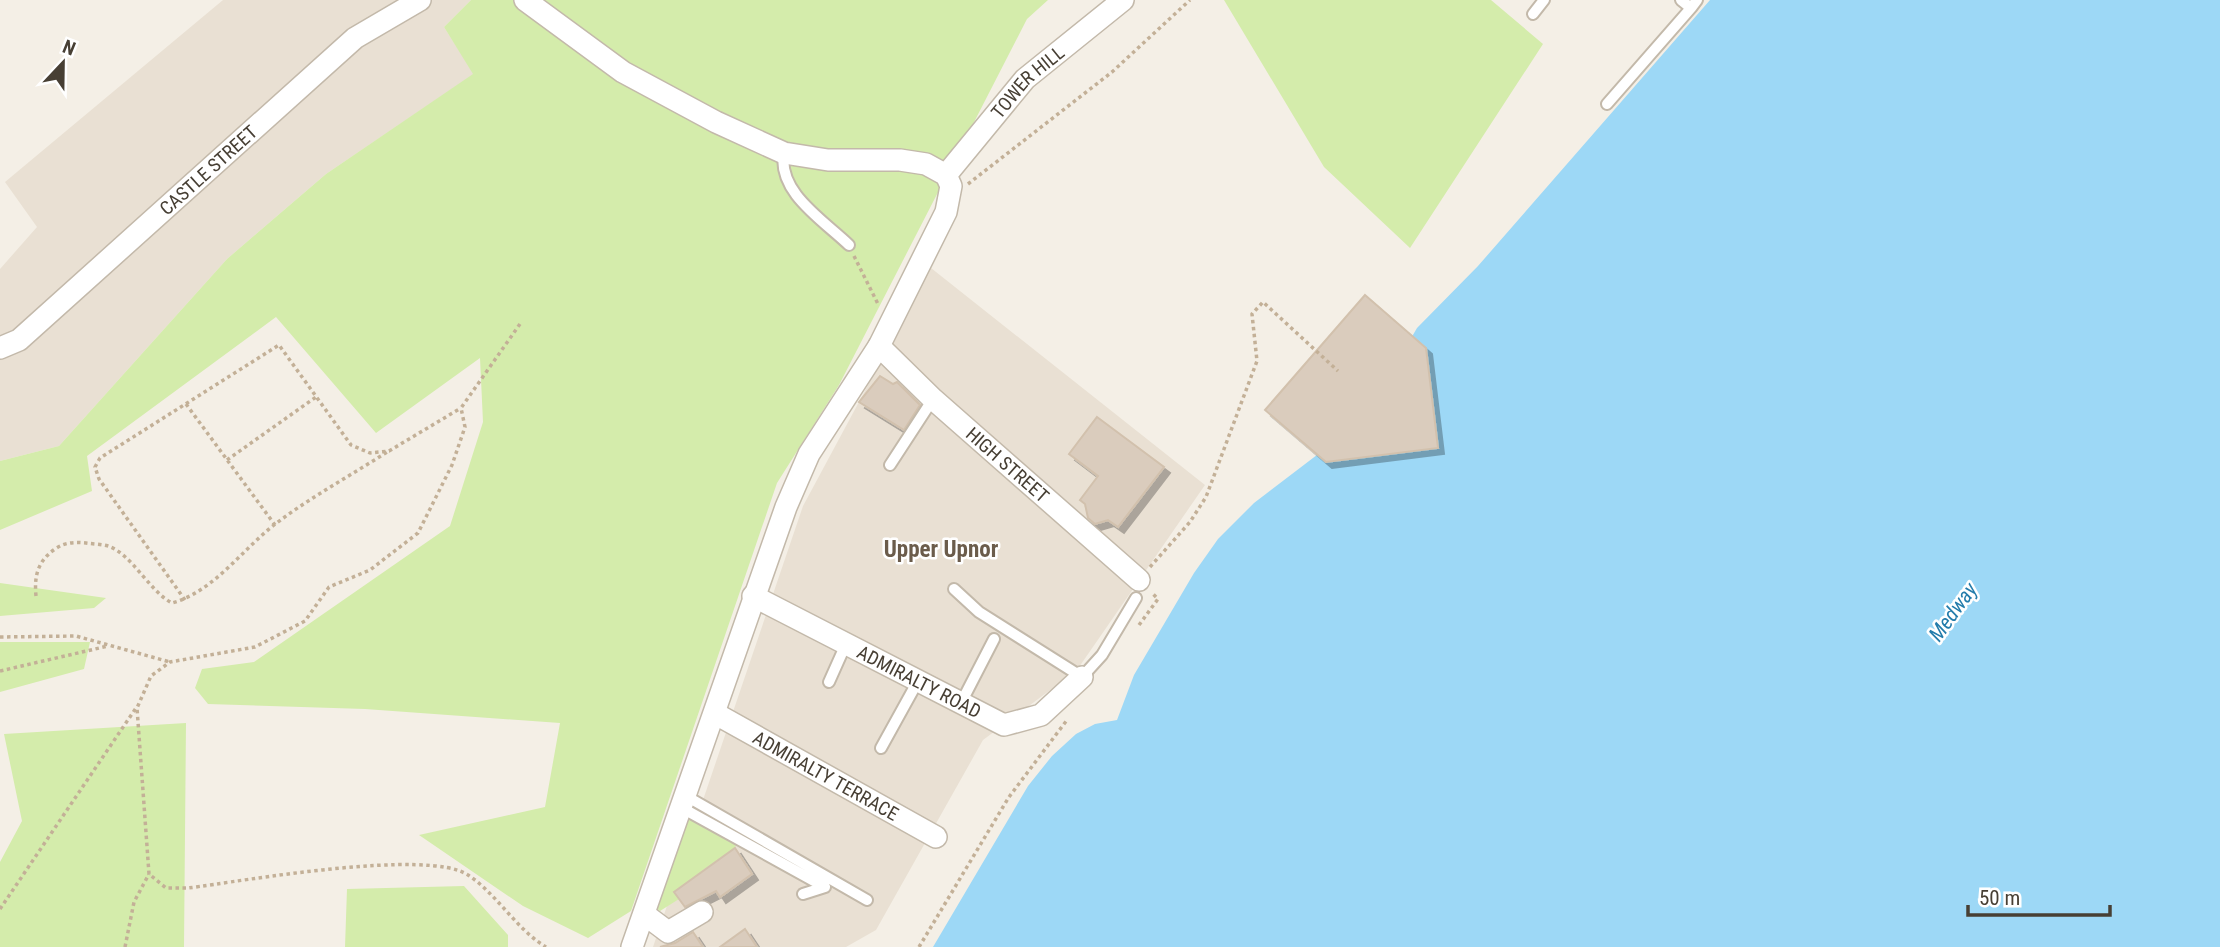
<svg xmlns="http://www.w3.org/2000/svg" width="2220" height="947" viewBox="0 0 2220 947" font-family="'Roboto Condensed',sans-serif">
<defs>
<filter id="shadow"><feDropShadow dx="6" dy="6" stdDeviation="0" flood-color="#0004"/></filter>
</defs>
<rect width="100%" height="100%" fill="#f4efe6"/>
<!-- residential -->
<path fill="#e9e0d3" d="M 223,0 L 471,0 L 444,27 L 474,74 L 326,174 L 227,259 L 59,446 L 0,461 L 0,269 L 37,227 L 5,182 Z
M 931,268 L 1205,485 L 1077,670 L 983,740 L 876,930 L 846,947 L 653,947 L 803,506 Z"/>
<!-- green -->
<path fill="#d4ecab" d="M 471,0 L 1048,0 L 1027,19 L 839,385 L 777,483 L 631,911 L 588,938 L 523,906 L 419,835 L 545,807 L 560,723 L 365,709 L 208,704 L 195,688 L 202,669 L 254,662 L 450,526 L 483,422 L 480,358 L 376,433 L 276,317 L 87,456 L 92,491 L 0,530 L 0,461 L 59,446 L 227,259 L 326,174 L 473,74 L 444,27 Z
M 1224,0 L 1491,0 L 1543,44 L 1410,248 L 1324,167 Z
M 0,583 L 106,598 L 94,608 L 0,616 Z
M 0,642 L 90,642 L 84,669 L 0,692 Z
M 186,723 L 184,947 L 0,947 L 0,862 L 22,821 L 4,734 Z
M 692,817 L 736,844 L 735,848 L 703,870 L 689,885 L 687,883 L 675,891 L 679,899 L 660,911 L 648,902 L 681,823 Z
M 464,886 L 508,935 L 508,947 L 345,947 L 347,889 Z"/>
<!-- water -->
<path fill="#9dd8f6" d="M 1710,0 L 2220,0 L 2220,947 L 933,947 L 1028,786 L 1052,756 L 1076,734 L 1095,724 L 1117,720 L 1134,675 L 1194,573 L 1218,539 L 1254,503 L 1334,442 L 1403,352 L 1417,328 L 1478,266 Z"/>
<!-- building -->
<path fill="#daccbd" stroke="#d2c1ad" stroke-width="2" filter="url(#shadow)" d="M 1365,295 L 1426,348 L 1438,448 L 1326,462 L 1265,410 Z
M 880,376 L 893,384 L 897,382 L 920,405 L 904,430 L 859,402 Z
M 1097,417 L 1164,467 L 1118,527 L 1108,520 L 1095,524 L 1088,518 L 1085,504 L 1080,500 L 1098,476 L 1069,454 Z
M 735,848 L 752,874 L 720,897 L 716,891 L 685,907 L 674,892 Z
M 745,929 L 757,947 L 720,947 Z
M 693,932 L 703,947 L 660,947 L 675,943 Z"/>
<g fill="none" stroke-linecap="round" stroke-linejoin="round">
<!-- lane casing -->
<g stroke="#c3b9aa" stroke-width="14">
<path id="lane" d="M 1681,0 L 1691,8 L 1697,0
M 1533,14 L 1544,0
M 1607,104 L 1691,8
M 784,153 C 777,192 823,220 849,245
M 890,465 L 933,399
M 954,589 L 979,612 L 1082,677 L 1102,655 L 1136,598
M 829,682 L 846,644
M 961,703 L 994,639
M 881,748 L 918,681
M 686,796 L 867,900
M 682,808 L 825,887 L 803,894"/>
</g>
<!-- street casing -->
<g stroke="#c3b9aa" stroke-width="24">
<g id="street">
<path d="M 525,0 L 623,72 L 716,122 L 784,153 L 828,160 L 900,160 L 926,164 L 946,175 L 951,186 L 946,212 L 879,346 L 809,454 L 786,507 L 632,947"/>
<path id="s1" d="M 946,175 L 1025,79 L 1123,0"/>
<path id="s2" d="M 879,346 L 933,399 L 1139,580"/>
<path id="s3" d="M 0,348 L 19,340 L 355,38 L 420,0"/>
<path id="s4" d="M 753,596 L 1004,725 L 1041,715 L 1082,677"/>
<path id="s5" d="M 716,714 L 936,837"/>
<path d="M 644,914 L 668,932 L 702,912"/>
</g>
</g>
<!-- path -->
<path stroke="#c3b097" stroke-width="3.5" stroke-dasharray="3.5 3.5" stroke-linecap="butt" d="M 968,184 L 1112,72 L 1190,0
M 854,256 L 879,306
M 520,324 L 461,408 L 465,427 L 452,465 L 418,533 L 370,570 L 329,587 L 305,621 L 255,647 L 170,662 L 151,676 L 137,708 L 149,874 L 166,888 L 188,888 C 243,881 428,848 468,875 C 497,894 516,929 546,947
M 186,404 L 275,525
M 227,460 L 316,397
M 1150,567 L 1190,522 L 1206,497 L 1257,361 L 1252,314 L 1263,302 L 1338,371
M 36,596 C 34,575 38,561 55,549 C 65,542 75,542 86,543 C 93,544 101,544 108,546 C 132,554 149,591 172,603 C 213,592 242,550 274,525 C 309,498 350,476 387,452
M 185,600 L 99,479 L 95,467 L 100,458 L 279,345 L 351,445 L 370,453 L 389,451 L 461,408
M 1139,625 L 1158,599 L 1152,593
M 0,637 L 76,636 L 170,662
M 0,671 L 108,646
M 0,909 L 136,708
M 125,947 L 134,902 L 149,874
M 919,947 L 1009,797 L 1067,720"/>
<!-- lane -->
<use href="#lane" stroke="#fff" stroke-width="10"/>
<!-- street -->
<use href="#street" stroke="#fff" stroke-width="21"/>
</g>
<g text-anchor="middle" stroke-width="5" stroke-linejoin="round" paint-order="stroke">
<!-- street labels -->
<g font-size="19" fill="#473f34" stroke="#fff">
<text dy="7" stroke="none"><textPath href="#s1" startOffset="124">TOWER HILL</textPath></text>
<text dy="7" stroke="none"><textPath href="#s3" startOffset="275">CASTLE STREET</textPath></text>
<text dy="7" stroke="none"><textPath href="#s2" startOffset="175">HIGH STREET</textPath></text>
<text dy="7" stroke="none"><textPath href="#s4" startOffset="187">ADMIRALTY ROAD</textPath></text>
<text dy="7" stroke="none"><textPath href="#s5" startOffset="126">ADMIRALTY TERRACE</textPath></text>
</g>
<!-- water labels -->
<g font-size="21" font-style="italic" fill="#237cab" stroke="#fff">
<text transform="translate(1953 612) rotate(-54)" y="7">Medway</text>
</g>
<!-- quarter labels -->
<g font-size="23" font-weight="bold" fill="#6b5c4b" stroke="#fff">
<text x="941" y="557">Upper Upnor</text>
</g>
</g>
<!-- north arrow -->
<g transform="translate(63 63) rotate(22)" stroke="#ffffff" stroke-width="5" paint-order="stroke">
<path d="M0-5L12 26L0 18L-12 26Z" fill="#473f34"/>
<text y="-10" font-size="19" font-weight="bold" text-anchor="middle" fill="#473f34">N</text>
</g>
<!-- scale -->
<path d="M1968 905v10h142v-10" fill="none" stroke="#473f34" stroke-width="3.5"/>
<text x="1979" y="905" font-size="21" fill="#473f34" stroke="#ffffff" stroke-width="5" paint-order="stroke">50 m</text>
</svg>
